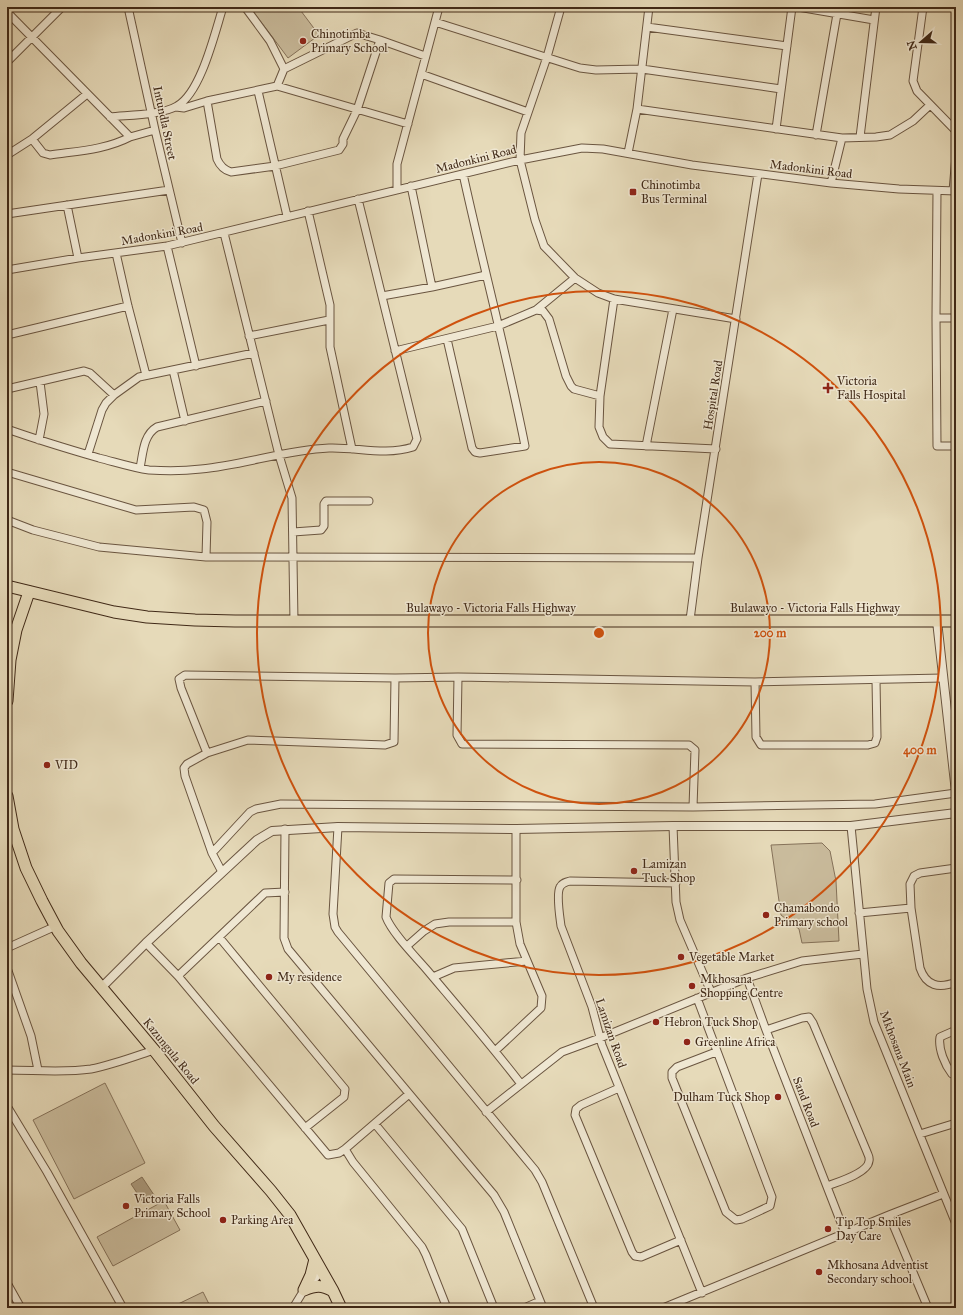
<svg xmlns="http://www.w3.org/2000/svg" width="963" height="1315" viewBox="0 0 963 1315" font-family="'IM FELL Great Primer',serif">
<rect width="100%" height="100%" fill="#e6dab9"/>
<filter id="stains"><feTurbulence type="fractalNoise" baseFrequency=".005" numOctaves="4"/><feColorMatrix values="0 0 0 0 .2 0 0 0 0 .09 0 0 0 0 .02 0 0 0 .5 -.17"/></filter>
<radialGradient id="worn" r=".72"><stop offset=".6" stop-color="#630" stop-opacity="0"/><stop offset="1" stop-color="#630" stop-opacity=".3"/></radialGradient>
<!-- green -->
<path fill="#cabc9d" stroke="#85725a" d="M 250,7 L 298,7 L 319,35 L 288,58 Z
M 822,843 L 830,851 L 836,881 L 839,941 L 802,943 L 799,929 L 781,915 L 771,845 Z
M 105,1083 L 145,1163 L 74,1199 L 33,1120 Z
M 164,1201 L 180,1230 L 113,1266 L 97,1237 Z
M 203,1292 L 211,1308 L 178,1308 L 176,1305 Z"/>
<!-- water -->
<path fill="#ae9e82" stroke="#826f57" d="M 142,1177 L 154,1195 L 143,1202 L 131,1184 Z"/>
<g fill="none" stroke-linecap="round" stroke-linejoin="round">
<!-- stream -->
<path stroke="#826f57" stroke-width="1.5" d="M 657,1308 L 661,1306"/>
<!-- minor casing -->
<g stroke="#6a5540" stroke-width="9">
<path id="minor" d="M 128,7 L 155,130 L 182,243
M 245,7 L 270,41 L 284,69 L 277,86
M 561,7 L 547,57 L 521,133 L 520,160 L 535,220 L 544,246 L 575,278 L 598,293 L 614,299 L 736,319
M 798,7 L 874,20
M 923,7 L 913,81 L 917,91 L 956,131
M 7,12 L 130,137 L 155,130
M 435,22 L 580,68 L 596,70 L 642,69 L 781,89
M 647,27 L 787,46
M 380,40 L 425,56
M 7,62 L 62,7
M 421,74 L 528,112
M 258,91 L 287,216
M 207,101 L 217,159 C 220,166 224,170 231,172 L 275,166 L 339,150 L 343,144 L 343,139 L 357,110 L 380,40 L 357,33 L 284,69
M 176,107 L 184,108 L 207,101 L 277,86 L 408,124
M 637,109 L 842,138 L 876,137 L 890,135 L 913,121 L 930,105
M 110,117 C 128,115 162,115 177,106 C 201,93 215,32 223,7
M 776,129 L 792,7
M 816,135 L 837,14
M 860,137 L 876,7
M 32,139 L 43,153 L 50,155 C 77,151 105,150 130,137
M 628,153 L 637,109 L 649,7
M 7,155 L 32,139 L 87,94
M 831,183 L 842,138
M 411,186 L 432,287
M 397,190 L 397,164 L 439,7
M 937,191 L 936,318 L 956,318
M 953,191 L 956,156
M 67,205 L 78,258
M 308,211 L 330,305 L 330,347 L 352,449
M 7,214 L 169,190
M 224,233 L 279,455 L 292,498 L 294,621
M 167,246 L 196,366
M 116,253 L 128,306 L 146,375
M 7,270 L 78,258 L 167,246 L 520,160 L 582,148 L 603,149 L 692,165 L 831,183 L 899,189 L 956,191
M 382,296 L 432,287 L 486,275
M 614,299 L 600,396 L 599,427 L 603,437 L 610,444 L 716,449
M 536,310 L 543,311 L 549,319 L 566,376 L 571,386 L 574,389 L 600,396
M 936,318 L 937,446 L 956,446
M 7,335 L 128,306
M 249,336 L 329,320
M 447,339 L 472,448 L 475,452 L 480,453 L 525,446 C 507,355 483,265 463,174
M 395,351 L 498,326 L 536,310 L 575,278
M 173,370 L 185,421
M 7,389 L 84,371 L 90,373 L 114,395
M 7,429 C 38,440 68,449 99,458 C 115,462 133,468 149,470 C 166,471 184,471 201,469 C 244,465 285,450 329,448 C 357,447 385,456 413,447 L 417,439 L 358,199
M 39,440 L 44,414 L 40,382
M 646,446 L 673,309
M 88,454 L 102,410 L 106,403 L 114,395 L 139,377 L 254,353
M 140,468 C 143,454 143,435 157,427 L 266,401
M 7,472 L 136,510 L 194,507 L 204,510 L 207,522 L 206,557
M 7,520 L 33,530 L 99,547 L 206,557 L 698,558
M 293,532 L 321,530 L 324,526 L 324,504 L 326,501 L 369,501
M 690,620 L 698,558 L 758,174
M 458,677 L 457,735 L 462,744 L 689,745 L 695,750 L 693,807
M 755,682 L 756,737 L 761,745 L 868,745 L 875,743 L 877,737 L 876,680
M 207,753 L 181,688 L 179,679 L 185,675 L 395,678 L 458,677 L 755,682 L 943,678
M 673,826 L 676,902 L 680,920 L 711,992
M 851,826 L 867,989 L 874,1022 L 956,1224
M 338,827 L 333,914 L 335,927 L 338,932 L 535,1170 L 542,1182 L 594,1308
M 285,829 L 284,938 L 288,949 L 494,1195 L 504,1212 L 543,1308
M 212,853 L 250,812 L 256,809 L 281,804 L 693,807 L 875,804 L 956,793
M 956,868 L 920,873 L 914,876 L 910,884 L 911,908 L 920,968 C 926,986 939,989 956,982
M 222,872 L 212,853 L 185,776 L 184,768 L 187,764 L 207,753 L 248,740 L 385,745 L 394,742 L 395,678
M 517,880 L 394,879 L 389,883 L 386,917 C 392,933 415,956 427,970 C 459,1008 491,1045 521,1084
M 676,883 L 570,881 C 566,882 562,883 560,887 C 556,894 560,918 561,926 L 592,1007 L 602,1045 L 702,1293
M 859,913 L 911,908
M 219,937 L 345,1089 L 344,1097 L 305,1128
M 146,943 L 178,976 L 328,1155 L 339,1153 L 345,1149 L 409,1094
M 407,946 L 424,931 L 435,924 L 449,922 L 516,922
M 7,948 L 56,926
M 7,968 L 31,1036 L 38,1070
M 178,976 L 265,893 L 285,892
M 433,977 L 454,968 L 527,961
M 747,978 L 766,1030 L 845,1233
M 697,998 L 772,1197 L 770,1206 L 742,1219 L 736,1220 L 726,1212 L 672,1078 L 672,1072 L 677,1067 L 716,1052
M 766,1030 L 802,1018 L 809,1017 L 813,1023 L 867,1152 C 868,1155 870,1157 869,1161 C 868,1173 838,1182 827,1186
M 956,1030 L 940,1037 C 938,1049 945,1065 952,1074 L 956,1074
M 495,1051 L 541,1008 L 542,996 L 520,944 L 516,922 L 516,829
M 7,1070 C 35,1070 64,1073 91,1069 C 112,1065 133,1057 154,1050
M 619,1088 L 581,1105 L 576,1109 L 575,1115 L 632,1252 L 635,1256 L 641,1257 L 681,1240
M 7,1106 L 47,1172 L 123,1308
M 486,1112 L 562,1052 L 600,1038 L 747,978 L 802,961 L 863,954
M 375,1124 L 462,1229 L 494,1308
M 920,1134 L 956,1123
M 345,1149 L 353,1162 L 422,1247 L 426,1255 L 447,1308
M 889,1215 L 928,1308
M 7,1283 L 21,1308
M 293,1308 L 304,1290 L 322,1271
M 524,1308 L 540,1301
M 663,1308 L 889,1215 L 943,1194"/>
</g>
<!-- tertiary casing -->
<g stroke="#6a5540" stroke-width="10">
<path id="tertiary" d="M 937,621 L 956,792
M 102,987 L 146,943 L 257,840 L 272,831 L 338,827 L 516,829 L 673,826 L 851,826 L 956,813"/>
</g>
<!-- primary casing -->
<g stroke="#402917" stroke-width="13">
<path id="primary" d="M 7,701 L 10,660 L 16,630 L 29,592
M 7,796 L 13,829 L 26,868 L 42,901 L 58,931 L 81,963 L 154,1050 L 214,1126 L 271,1191 L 290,1215 L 333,1291 L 341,1308
M 304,1290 L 311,1275 L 315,1259
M 304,1290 C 317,1285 321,1285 333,1291"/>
</g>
<!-- trunk casing -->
<g stroke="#402917" stroke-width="13">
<path id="trunk" d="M 7,586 L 114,612 L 147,617 L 195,620 L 235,621 L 956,621"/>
</g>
<!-- minor -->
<use href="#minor" stroke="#efe7d2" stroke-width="7"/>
<!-- tertiary -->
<use href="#tertiary" stroke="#efe7d2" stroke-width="8"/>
<!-- primary -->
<use href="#primary" stroke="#e6dab9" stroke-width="11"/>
<!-- trunk -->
<use href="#trunk" stroke="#e6dab9" stroke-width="11"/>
</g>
<!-- distance rings -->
<g fill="none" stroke="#cf520e" stroke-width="2">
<circle cx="599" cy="633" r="171"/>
<circle cx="599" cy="633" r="342"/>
</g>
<!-- markers -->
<g fill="#8f2418" stroke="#efe7d2" stroke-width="1.5">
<circle cx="303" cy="41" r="4"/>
<rect x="629" y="188" width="8" height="8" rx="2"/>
<path d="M826 382h4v4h4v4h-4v4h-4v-4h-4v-4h4z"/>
<circle cx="47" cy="765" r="4"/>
<circle cx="634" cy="871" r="4"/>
<circle cx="766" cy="915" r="4"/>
<circle cx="681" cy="957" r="4"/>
<circle cx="269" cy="977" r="4"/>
<circle cx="692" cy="986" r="4"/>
<circle cx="656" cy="1022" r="4"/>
<circle cx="687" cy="1042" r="4"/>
<circle cx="778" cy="1097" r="4"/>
<circle cx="126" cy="1206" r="4"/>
<circle cx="223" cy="1220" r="4"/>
<circle cx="828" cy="1229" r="4"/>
<circle cx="819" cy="1272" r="4"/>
</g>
<g text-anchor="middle" stroke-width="3" stroke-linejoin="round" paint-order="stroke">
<!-- poi labels -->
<g font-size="12" fill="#402917" stroke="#efe7d2" text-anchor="start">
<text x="311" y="38">Chinotimba<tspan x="311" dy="14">Primary School</tspan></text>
<text x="641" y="189">Chinotimba<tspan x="641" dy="14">Bus Terminal</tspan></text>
<text x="837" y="385">Victoria<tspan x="837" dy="14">Falls Hospital</tspan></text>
<text x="55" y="769">VID</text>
<text x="642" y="868">Lamizan<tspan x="642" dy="14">Tuck Shop</tspan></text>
<text x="774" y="912">Chamabondo<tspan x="774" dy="14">Primary school</tspan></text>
<text x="689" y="961">Vegetable Market</text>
<text x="277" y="981">My residence</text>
<text x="700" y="983">Mkhosana<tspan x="700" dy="14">Shopping Centre</tspan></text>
<text x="664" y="1026">Hebron Tuck Shop</text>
<text x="695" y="1046">Greenline Africa</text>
<text x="770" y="1101" text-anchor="end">Dulham Tuck Shop</text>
<text x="134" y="1203">Victoria Falls<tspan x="134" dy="14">Primary School</tspan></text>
<text x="231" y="1224">Parking Area</text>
<text x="836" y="1226">Tip Top Smiles<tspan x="836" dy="14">Day Care</tspan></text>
<text x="827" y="1269">Mkhosana Adventist<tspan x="827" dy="14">Secondary school</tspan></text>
</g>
<!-- street labels -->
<g font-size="12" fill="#402917" stroke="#efe7d2">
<text transform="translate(165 123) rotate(78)" y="4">Intundla Street</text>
<text transform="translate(476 159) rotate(-14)" y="4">Madonkini Road</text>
<text transform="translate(811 169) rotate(7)" y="4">Madonkini Road</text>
<text transform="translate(162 234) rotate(-10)" y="4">Madonkini Road</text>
<text transform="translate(713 395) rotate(-81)" y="4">Hospital Road</text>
<text x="491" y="612">Bulawayo - Victoria Falls Highway</text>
<text x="815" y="612">Bulawayo - Victoria Falls Highway</text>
<text transform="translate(611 1033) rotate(71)" y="4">Lamizan Road</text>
<text transform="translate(898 1049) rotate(69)" y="4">Mkhosana Main</text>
<text transform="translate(171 1051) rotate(51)" y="4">Kazungula Road</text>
<text transform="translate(806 1102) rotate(69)" y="4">Sand Road</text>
</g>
</g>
<circle cx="599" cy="633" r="6" fill="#cf520e" stroke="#efe7d2" stroke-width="2"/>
<g font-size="12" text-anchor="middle" font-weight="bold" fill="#cf520e" stroke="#efe7d2" stroke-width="3" stroke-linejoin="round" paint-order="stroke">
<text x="770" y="637">200 m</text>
<text x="920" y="754">400 m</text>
</g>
<!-- margin -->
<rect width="963" height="1315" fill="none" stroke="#e6dab9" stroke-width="24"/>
<rect x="8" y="8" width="947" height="1299" fill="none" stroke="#402917" stroke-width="2"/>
<rect x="12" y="12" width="939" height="1291" fill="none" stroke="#402917"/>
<!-- north arrow -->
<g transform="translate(921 42) rotate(250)" stroke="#efe7d2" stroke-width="3" paint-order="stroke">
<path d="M0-3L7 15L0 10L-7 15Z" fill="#402917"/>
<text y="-6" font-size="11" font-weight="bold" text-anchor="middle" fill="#402917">N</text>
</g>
<rect width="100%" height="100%" filter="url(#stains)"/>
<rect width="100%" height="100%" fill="url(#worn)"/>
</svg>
